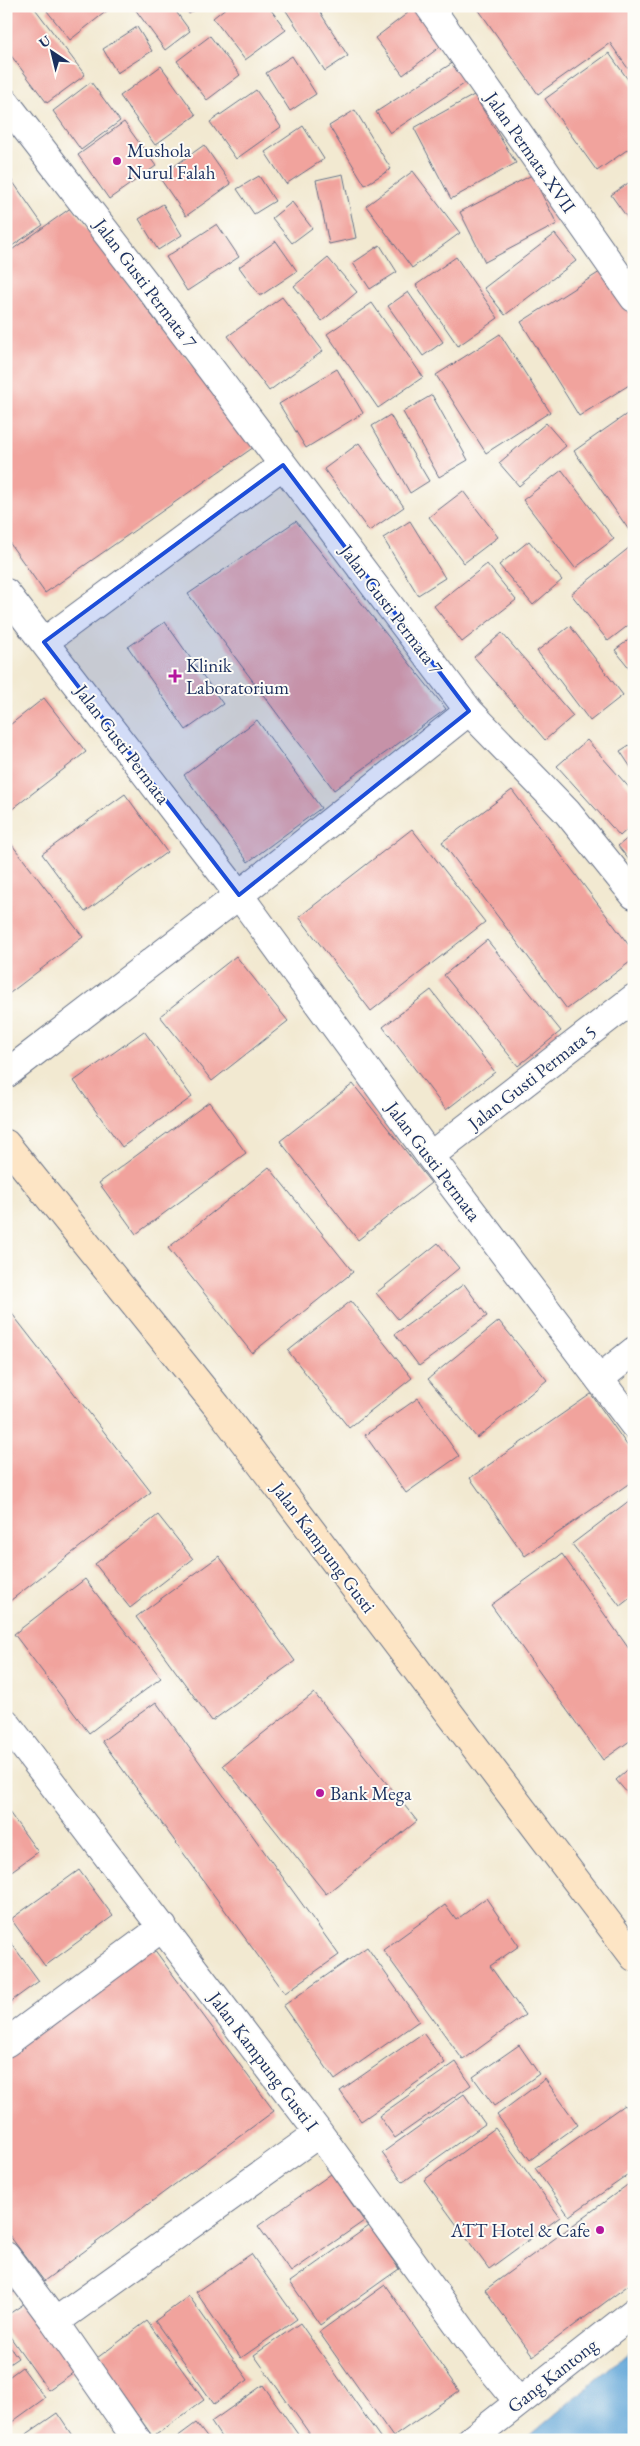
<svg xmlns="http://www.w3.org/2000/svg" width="640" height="2446" viewBox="0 0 640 2446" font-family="'EB Garamond',serif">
<rect width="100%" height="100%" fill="#fdfcf7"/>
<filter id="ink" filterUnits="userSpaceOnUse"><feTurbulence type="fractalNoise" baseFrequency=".02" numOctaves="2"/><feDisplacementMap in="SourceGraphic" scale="10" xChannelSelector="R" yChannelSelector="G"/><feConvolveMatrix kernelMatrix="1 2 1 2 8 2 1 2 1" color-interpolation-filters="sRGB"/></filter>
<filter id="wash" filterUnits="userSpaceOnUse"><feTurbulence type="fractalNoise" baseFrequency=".0096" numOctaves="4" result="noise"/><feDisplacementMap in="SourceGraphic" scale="20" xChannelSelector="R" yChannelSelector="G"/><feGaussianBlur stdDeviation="1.12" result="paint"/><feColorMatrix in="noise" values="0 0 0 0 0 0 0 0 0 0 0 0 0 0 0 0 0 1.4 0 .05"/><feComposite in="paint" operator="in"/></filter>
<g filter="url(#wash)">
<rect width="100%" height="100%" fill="#f2e9d1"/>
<!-- water -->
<path fill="#65a8d9" stroke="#406c9c" d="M 634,2347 L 634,2440 L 525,2440 Z"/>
<g id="blocks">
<!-- building -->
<path fill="#f1a39d" d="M 6,6 L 33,6 L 85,75 L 47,103 L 6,49 Z
M 53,6 L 113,6 L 70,40 L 47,11 Z
M 139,6 L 172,6 L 190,31 L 165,50 L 135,9 Z
M 184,6 L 200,6 L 189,14 Z
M 228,6 L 268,6 L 286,30 L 245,60 L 213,18 Z
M 283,6 L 316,6 L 348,56 L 325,71 Z
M 417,6 L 445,43 L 403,75 L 375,38 Z
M 476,6 L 634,6 L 634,77 L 610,43 L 538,94 Z
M 137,27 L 152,51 L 117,73 L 103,49 Z
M 210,36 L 240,75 L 207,100 L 177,61 Z
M 609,53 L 634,88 L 634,145 L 597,171 L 545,99 Z
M 292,56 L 316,94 L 290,111 L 266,73 Z
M 454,62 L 467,82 L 390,133 L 376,112 Z
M 161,66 L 196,115 L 155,145 L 120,96 Z
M 91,82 L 120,121 L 81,150 L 53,111 Z
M 256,90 L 281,127 L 236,159 L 210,122 Z
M 474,95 L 516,163 L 451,199 L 414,128 Z
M 355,110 L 391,169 L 365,185 L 329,126 Z
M 124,122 L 156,166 L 109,199 L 78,155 Z
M 303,126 L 324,159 L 286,184 L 265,152 Z
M 204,145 L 231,184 L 186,216 L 159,177 Z
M 413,171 L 460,233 L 412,268 L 366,206 Z
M 6,172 L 43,225 L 6,250 Z
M 343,174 L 356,238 L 329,244 L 316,180 Z
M 532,175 L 557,224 L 485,262 L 460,212 Z
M 259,176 L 275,201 L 254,214 L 237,189 Z
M 634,179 L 634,227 L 611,195 Z
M 292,202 L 312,228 L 292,243 L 272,218 Z
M 163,204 L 182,235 L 158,250 L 139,219 Z
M 72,207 L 156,321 L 215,392 L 254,447 L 45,593 L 6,538 L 6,254 Z
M 217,224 L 239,257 L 187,291 L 166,257 Z
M 555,234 L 576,261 L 505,315 L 484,288 Z
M 276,241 L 297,271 L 260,296 L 239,267 Z
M 380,245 L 397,272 L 370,289 L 353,263 Z
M 456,257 L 498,318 L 458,346 L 416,285 Z
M 328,258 L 357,292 L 322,321 L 294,286 Z
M 603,270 L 634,319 L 634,382 L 579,416 L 521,322 Z
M 408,292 L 443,342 L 423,356 L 388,306 Z
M 282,297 L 323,351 L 269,391 L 228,336 Z
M 372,303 L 423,377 L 378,408 L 327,334 Z
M 500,334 L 550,412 L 486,453 L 436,375 Z
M 337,369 L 363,413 L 306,448 L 279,404 Z
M 432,395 L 468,460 L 439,477 L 403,412 Z
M 634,409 L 634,532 L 631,533 L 574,451 Z
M 390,415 L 429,481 L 410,493 L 372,426 Z
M 546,423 L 566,446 L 519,486 L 499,463 Z
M 359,443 L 404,507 L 369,531 L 324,469 Z
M 562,470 L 614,539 L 575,568 L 523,500 Z
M 463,491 L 498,537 L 464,563 L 429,517 Z
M 296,521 L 446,709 L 334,790 L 188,594 Z
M 410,521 L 445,578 L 418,595 L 383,538 Z
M 529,541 L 562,580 L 533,605 L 499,565 Z
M 630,547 L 634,551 L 634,621 L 608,641 L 571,594 Z
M 487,564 L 516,600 L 462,642 L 434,606 Z
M 165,622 L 223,704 L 186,730 L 128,647 Z
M 570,626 L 623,695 L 590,721 L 537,651 Z
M 502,633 L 573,716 L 545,740 L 474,657 Z
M 634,636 L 634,674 L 615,650 Z
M 44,698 L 86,752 L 11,810 L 6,804 L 6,728 Z
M 257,720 L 321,808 L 248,862 L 184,775 Z
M 587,740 L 634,793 L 634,823 L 620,836 L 557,766 Z
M 634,742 L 634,772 L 620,751 Z
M 512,790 L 634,952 L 634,959 L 567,1009 L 442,842 Z
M 125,794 L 167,852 L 85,912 L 42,854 Z
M 412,829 L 485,922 L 371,1011 L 299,917 Z
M 634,833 L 634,866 L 618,846 Z
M 6,837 L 83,937 L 6,996 Z
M 487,940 L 561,1031 L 518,1066 L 444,975 Z
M 236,956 L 288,1021 L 212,1081 L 160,1016 Z
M 431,990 L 495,1072 L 446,1110 L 383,1027 Z
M 144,1031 L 192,1097 L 122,1147 L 74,1081 Z
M 353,1084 L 431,1183 L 358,1240 L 280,1141 Z
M 209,1102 L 246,1153 L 136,1234 L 99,1183 Z
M 269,1167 L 353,1272 L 252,1353 L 168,1248 Z
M 438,1243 L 459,1268 L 398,1319 L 376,1293 Z
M 464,1284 L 487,1316 L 419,1366 L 395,1334 Z
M 351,1301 L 412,1378 L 349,1428 L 288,1351 Z
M 6,1306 L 151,1492 L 6,1604 Z
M 499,1321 L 547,1380 L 477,1438 L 428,1379 Z
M 591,1394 L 634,1455 L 634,1480 L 525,1556 L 470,1478 Z
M 418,1398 L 459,1456 L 406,1493 L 365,1435 Z
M 634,1497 L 634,1595 L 620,1606 L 572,1544 Z
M 158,1515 L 193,1559 L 130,1608 L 95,1564 Z
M 562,1554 L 634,1656 L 634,1738 L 603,1760 L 491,1605 Z
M 219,1556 L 295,1661 L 212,1721 L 136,1617 Z
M 85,1579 L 161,1678 L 89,1733 L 14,1634 Z
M 314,1693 L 417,1821 L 326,1894 L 223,1765 Z
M 156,1702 L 339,1955 L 285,1993 L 102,1741 Z
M 634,1764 L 634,1801 L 616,1780 Z
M 6,1808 L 38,1852 L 6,1875 Z
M 79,1870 L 113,1916 L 45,1966 L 11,1919 Z
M 486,1898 L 519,1946 L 490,1966 L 525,2015 L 463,2060 L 383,1950 L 445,1905 L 456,1920 Z
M 6,1936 L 39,1981 L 6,2005 Z
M 151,1945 L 274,2111 L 44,2281 L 6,2231 L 6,2052 Z
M 367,1947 L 419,2021 L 335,2080 L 283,2006 Z
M 423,2033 L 445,2063 L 361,2121 L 340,2091 Z
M 519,2045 L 539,2074 L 494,2106 L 473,2077 Z
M 456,2062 L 471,2085 L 395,2138 L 379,2116 Z
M 545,2079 L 578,2125 L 530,2160 L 497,2115 Z
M 464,2094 L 485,2124 L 403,2182 L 382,2153 Z
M 624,2105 L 634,2118 L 634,2171 L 569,2216 L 535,2168 Z
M 495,2128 L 560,2217 L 489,2269 L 424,2180 Z
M 331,2174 L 364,2221 L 291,2272 L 258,2226 Z
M 634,2180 L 634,2281 L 533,2356 L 485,2290 Z
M 369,2226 L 399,2269 L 320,2325 L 290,2282 Z
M 251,2254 L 297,2319 L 241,2358 L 196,2292 Z
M 6,2282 L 14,2292 L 6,2298 Z
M 385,2285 L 459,2391 L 393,2437 L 319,2332 Z
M 189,2296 L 248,2380 L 214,2404 L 155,2321 Z
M 31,2299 L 80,2368 L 48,2390 L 6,2331 L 6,2316 Z
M 147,2321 L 204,2400 L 153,2437 L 97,2358 Z
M 300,2323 L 382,2440 L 314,2440 L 254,2355 Z
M 6,2341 L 18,2358 L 6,2366 Z
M 22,2367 L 45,2398 L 12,2422 L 6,2414 L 6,2379 Z
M 263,2385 L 302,2440 L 223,2440 L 211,2422 Z
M 57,2413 L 75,2440 L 18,2440 Z
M 196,2423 L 209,2440 L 173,2440 Z"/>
</g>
</g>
<g filter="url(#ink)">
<use href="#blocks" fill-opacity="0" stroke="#667086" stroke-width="1"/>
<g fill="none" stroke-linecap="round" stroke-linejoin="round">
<!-- street casing -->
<g stroke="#667086" stroke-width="30">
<path id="street" d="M 429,6 L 634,298
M 6,103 L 164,307 L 469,711 L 239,895 L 6,1074
M 6,593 L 239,895 L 430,1156 L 634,1425
M 44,642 L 283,465
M 469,711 L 567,812 L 634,895
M 430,1156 L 634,998
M 599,1379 L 634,1351
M 6,1723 L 319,2133 L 481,2356 L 518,2401
M 6,2043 L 163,1927
M 6,2256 L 55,2322 L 137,2440
M 55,2322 L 319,2133
M 471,2440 L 634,2312"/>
</g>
<!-- secondary casing -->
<g stroke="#667086" stroke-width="30">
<path id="secondary" d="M 6,1144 L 217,1406 L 634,1957"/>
</g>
<!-- street -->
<use href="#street" stroke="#fff" stroke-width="28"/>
<!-- secondary -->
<use href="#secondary" stroke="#fde5c5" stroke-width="28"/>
</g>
</g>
<!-- marked area -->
<path fill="#1d4ed8" fill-opacity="0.2" stroke="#1d4ed8" stroke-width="4" stroke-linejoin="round" d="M 283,465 L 469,711 L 239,895 L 44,642 Z"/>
<!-- markers -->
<g fill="#b5179e" stroke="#fdfcf7" stroke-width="2">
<circle cx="117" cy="161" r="5"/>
<path d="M172.5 668.5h5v5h5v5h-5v5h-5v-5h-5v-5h5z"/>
<circle cx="320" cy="1793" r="5"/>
<circle cx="600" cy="2230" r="5"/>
</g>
<g text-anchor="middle" stroke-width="4" stroke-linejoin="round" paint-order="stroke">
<!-- poi labels -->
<g font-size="19" fill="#1b2f5e" stroke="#fdfcf7" text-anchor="start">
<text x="127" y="157">Mushola<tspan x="127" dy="22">Nurul Falah</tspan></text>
<text x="186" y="672">Klinik<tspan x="186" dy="22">Laboratorium</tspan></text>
<text x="330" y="1800">Bank Mega</text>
<text x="590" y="2237" text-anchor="end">ATT Hotel &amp; Cafe</text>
</g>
<!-- street labels -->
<g font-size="19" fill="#1b2f5e" stroke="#fdfcf7">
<text transform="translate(531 152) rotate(55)" y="7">Jalan Permata XVII</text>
<text transform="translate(146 283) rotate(53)" y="7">Jalan Gusti Permata 7</text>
<text transform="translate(392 609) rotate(53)" y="7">Jalan Gusti Permata 7</text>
<text transform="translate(123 744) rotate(53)" y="7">Jalan Gusti Permata</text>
<text transform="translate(532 1077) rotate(-38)" y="7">Jalan Gusti Permata 5</text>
<text transform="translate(434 1161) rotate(53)" y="7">Jalan Gusti Permata</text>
<text transform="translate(324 1547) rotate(53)" y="7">Jalan Kampung Gusti</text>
<text transform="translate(264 2061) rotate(53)" y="7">Jalan Kampung Gusti I</text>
<text transform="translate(552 2375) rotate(-38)" y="7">Gang Kantong</text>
</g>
</g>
<!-- margin -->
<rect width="640" height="2446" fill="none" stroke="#fdfcf7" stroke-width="25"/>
<!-- north arrow -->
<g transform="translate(52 52) rotate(325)" stroke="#fdfcf7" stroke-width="4" paint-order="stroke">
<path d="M0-4L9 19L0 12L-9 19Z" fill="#1b2f5e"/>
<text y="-8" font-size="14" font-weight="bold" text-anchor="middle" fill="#1b2f5e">U</text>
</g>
</svg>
